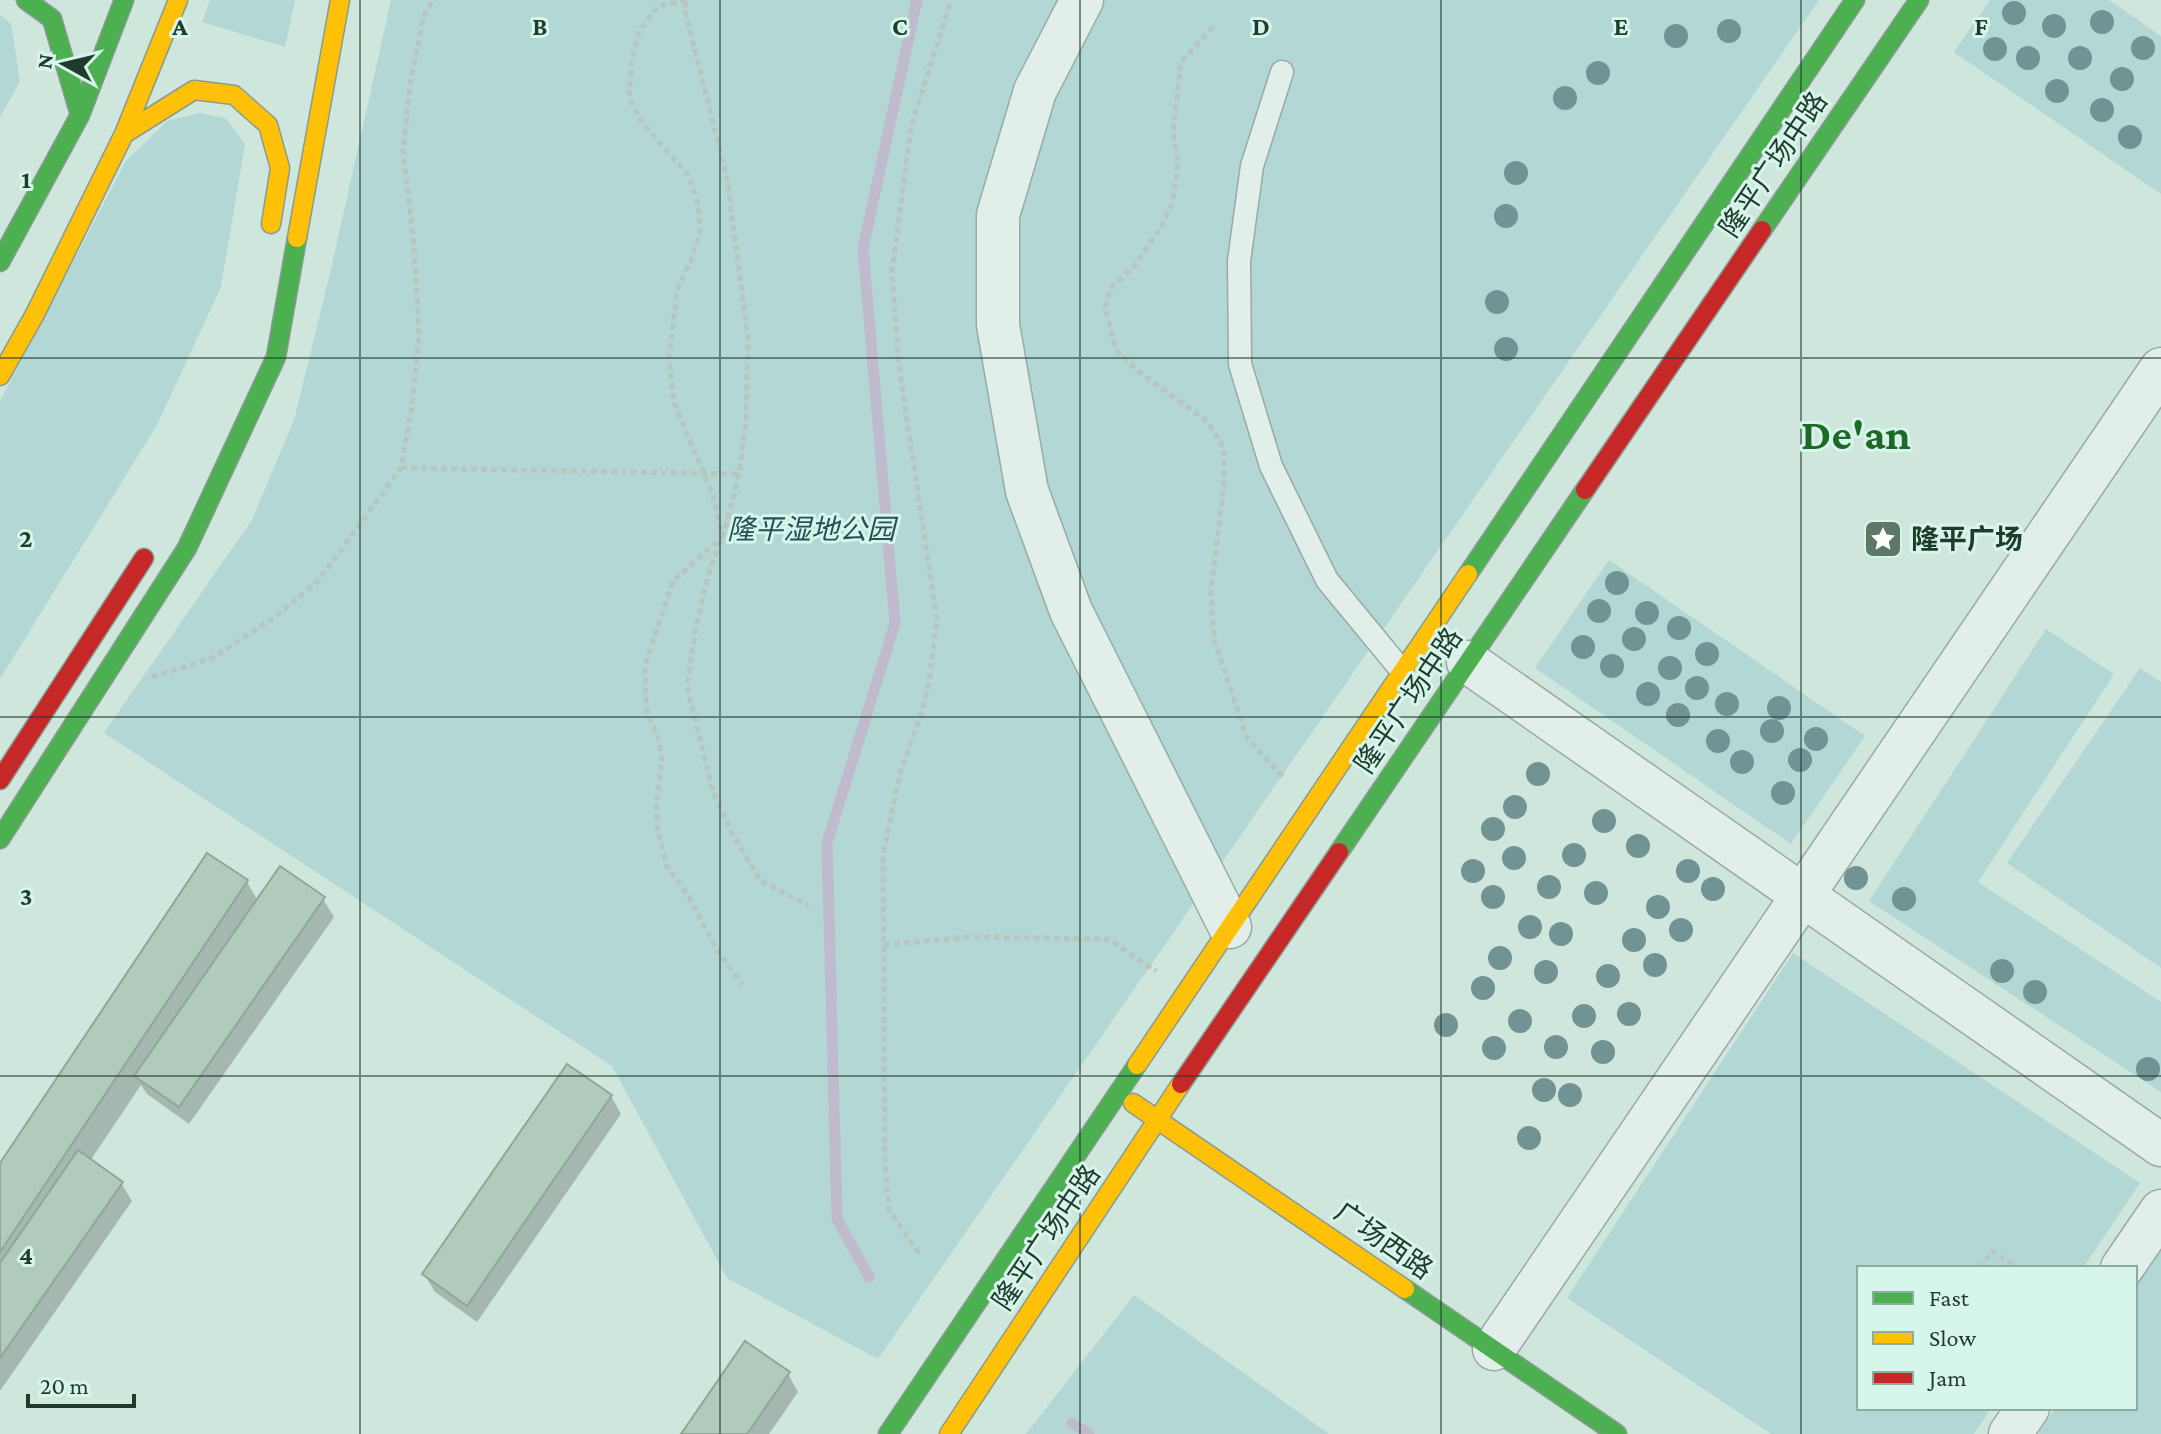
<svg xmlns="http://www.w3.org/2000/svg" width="2161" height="1434" viewBox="0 0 2161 1434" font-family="'Crimson Pro','Noto Sans SC',serif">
<rect width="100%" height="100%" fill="#cfe6dd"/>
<!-- green -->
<path fill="#b2d7d5" d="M 210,0 L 295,0 L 285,47 L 202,22 Z
M 391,0 L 1819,0 L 878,1359 L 727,1278 L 612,1066 L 104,733 L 252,520 L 294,420 L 332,265 Z
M 1990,0 L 2109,0 L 2161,36 L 2161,194 L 1954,52 Z
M 0,15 L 11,24 L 20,81 L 0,117 Z
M 200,113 L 225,118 L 245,144 L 221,287 L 157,425 L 0,679 L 0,401 L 126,161 L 167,121 Z
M 1609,560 L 1865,736 L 1791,844 L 1535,668 Z
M 2046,629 L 2114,674 L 1978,882 L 2161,1002 L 2161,1092 L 1869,901 Z
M 2140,668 L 2161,682 L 2161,968 L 2007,863 Z
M 1793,953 L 2140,1183 L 2083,1268 L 1859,1268 L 1859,1408 L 1991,1408 L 1974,1434 L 1771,1434 L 1567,1298 Z
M 2161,1246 L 2161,1434 L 2038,1434 L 2055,1408 L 2135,1408 L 2135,1286 Z
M 1134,1295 L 1329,1434 L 1026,1434 Z"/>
<!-- shadow -->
<path fill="#0003" d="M 207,855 L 247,882 L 258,901 L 323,899 L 334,917 L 189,1124 L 147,1094 L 141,1085 L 90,1161 L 121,1183 L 132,1201 L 0,1391 L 0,1166 Z
M 611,1096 L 621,1114 L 477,1322 L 435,1292 L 424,1274 Z
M 788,1374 L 798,1392 L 769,1434 L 683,1434 Z"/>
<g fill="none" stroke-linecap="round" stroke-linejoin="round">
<!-- stream -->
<path stroke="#c0bbcb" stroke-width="11" d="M 869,1277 L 837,1219 L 827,843 L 895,623 L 863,248 L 917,0
M 1072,1423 L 1089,1434"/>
</g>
<!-- building -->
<path fill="#b0cabb" stroke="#8ea799" stroke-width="2" d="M 207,853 L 248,880 L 0,1252 L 0,1163 Z
M 280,866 L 325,897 L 179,1107 L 134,1076 Z
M 567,1064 L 612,1095 L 467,1306 L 422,1274 Z
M 78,1150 L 123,1182 L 0,1358 L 0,1263 Z
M 745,1341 L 790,1372 L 747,1434 L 681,1434 Z"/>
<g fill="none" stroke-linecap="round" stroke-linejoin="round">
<!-- lane casing -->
<g stroke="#98aba2" stroke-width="25">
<path id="lane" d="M 1282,72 L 1252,166 L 1239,261 L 1240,364 L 1271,466 L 1327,580 L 1402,671"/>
</g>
<!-- street casing -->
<g stroke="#98aba2" stroke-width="45">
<path id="street" d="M 1082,0 L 1035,91 L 998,215 L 998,325 L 1027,491 L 1071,611 L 1230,927
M 1468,662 L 2161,1145
M 2122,1268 L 2161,1211
M 1494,1349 L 2161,369
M 2010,1434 L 2028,1408"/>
</g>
<!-- fast casing -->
<g stroke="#889b92" stroke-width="21">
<path id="fast" d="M 26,0 L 52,19 L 80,115
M 1762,230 L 1919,0
M 0,262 L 80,115 L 124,0
M 1468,574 L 1855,0
M 0,839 L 187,548 L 276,357 L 297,238
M 1339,852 L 1585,490
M 1405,1289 L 1617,1434
M 888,1434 L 1137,1065"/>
</g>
<!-- slow casing -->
<g stroke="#889b92" stroke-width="21">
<path id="slow" d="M 124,134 L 194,90 L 234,95 L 268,125 L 280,168 L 271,224
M 297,238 L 340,0
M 0,376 L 35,314 L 124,134 L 178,0
M 1137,1065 L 1468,574
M 1133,1103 L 1405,1289
M 949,1434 L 1181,1084"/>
</g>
<!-- jam casing -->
<g stroke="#889b92" stroke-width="21">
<path id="jam" d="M 1585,490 L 1762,230
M 0,780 L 144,558
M 1181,1084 L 1339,852"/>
</g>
<!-- path -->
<path stroke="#b7c7c0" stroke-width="5" stroke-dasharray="6 4" stroke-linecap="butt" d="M 686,0 L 657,7 L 639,32 L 632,60 L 629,97 L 641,121 L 689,176 L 698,204 L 700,231 L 691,260 L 677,290 L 669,358 L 674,403 L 713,495 L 722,537 L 673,581 L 645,665 L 646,708 L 658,737 L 662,760 L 656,804 L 658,832 L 667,866 L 689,897 L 718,952 L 743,985
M 686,1 L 685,11 L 727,178 L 748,338 L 746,421 L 739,474 L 727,522 L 707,579 L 695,632 L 687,687 L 713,792 L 734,837 L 761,881 L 809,906
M 1213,27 L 1181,62 L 1173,131 L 1178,163 L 1173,201 L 1162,226 L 1135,265 L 1110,289 L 1105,307 L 1116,350 L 1138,371 L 1208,422 L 1224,449 L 1224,484 L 1211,591 L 1214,639 L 1247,738 L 1285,779
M 401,468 L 739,474
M 152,677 L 215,657 L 275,617 L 319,580 L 401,468 L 412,407 L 419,335 L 414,245 L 403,150 L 411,79 L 424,16 L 433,0
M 884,945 L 967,937 L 1108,939 L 1156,971
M 919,1253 L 889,1210 L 885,1163 L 883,856 L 900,773 L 921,715 L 929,682 L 937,620 L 899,366 L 892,273 L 911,127 L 951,0
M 1980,1268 L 1992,1251 L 2017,1268"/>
<!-- lane -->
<use href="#lane" stroke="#e1eee9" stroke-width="22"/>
<!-- street -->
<use href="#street" stroke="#e1eee9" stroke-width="42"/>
<!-- fast -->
<use href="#fast" stroke="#4caf50" stroke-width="18"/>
<!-- slow -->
<use href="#slow" stroke="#ffc107" stroke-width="18"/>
<!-- jam -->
<use href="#jam" stroke="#c62828" stroke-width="18"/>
</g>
<!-- trees -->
<g fill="#729394">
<circle cx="2014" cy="13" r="12"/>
<circle cx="2102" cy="22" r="12"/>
<circle cx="2054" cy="26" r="12"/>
<circle cx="1729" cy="31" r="12"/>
<circle cx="1676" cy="36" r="12"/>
<circle cx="2143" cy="48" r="12"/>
<circle cx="1995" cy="49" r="12"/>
<circle cx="2028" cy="58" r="12"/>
<circle cx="2080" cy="58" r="12"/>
<circle cx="1598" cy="73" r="12"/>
<circle cx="2122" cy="79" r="12"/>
<circle cx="2057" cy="91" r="12"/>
<circle cx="1565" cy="98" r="12"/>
<circle cx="2102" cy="110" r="12"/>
<circle cx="2130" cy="137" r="12"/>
<circle cx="1516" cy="173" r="12"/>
<circle cx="1506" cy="216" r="12"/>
<circle cx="1497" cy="302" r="12"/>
<circle cx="1506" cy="349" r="12"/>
<circle cx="1617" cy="583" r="12"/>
<circle cx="1599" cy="611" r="12"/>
<circle cx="1647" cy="613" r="12"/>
<circle cx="1679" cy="628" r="12"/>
<circle cx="1634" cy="639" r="12"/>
<circle cx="1583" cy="647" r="12"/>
<circle cx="1707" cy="654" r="12"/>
<circle cx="1612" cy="666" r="12"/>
<circle cx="1670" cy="668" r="12"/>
<circle cx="1697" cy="688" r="12"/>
<circle cx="1648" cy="694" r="12"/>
<circle cx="1727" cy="704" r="12"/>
<circle cx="1779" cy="708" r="12"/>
<circle cx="1678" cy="715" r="12"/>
<circle cx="1772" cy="731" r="12"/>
<circle cx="1816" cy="739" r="12"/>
<circle cx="1718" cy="741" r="12"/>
<circle cx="1800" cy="760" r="12"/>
<circle cx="1742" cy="762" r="12"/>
<circle cx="1538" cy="774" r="12"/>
<circle cx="1783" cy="793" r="12"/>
<circle cx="1515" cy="807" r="12"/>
<circle cx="1604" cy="821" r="12"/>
<circle cx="1493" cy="829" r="12"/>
<circle cx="1638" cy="846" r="12"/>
<circle cx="1574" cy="855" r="12"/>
<circle cx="1514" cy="858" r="12"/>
<circle cx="1473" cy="871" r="12"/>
<circle cx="1688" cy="871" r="12"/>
<circle cx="1856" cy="878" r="12"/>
<circle cx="1549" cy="887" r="12"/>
<circle cx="1713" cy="889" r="12"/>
<circle cx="1596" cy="893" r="12"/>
<circle cx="1493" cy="897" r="12"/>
<circle cx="1904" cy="899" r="12"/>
<circle cx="1658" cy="907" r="12"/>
<circle cx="1530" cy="927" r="12"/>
<circle cx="1681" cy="930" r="12"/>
<circle cx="1561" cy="934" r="12"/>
<circle cx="1634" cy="940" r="12"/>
<circle cx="1500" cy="958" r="12"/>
<circle cx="1655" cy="965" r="12"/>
<circle cx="2002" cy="971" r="12"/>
<circle cx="1546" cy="972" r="12"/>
<circle cx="1608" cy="976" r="12"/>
<circle cx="1483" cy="988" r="12"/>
<circle cx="2035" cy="992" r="12"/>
<circle cx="1629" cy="1014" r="12"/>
<circle cx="1584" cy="1016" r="12"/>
<circle cx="1520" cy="1021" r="12"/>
<circle cx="1446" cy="1025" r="12"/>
<circle cx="1556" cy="1047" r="12"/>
<circle cx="1494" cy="1048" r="12"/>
<circle cx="1603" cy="1052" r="12"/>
<circle cx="2148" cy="1069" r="12"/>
<circle cx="1544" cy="1090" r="12"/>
<circle cx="1570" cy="1095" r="12"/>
<circle cx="1529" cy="1138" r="12"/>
</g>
<!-- grid -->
<path fill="none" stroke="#1f3b2b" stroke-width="2" stroke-opacity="0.55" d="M 360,0 L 360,1434M 720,0 L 720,1434M 1080,0 L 1080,1434M 1441,0 L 1441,1434M 1801,0 L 1801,1434M 0,358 L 2161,358M 0,717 L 2161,717M 0,1076 L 2161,1076"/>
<!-- icons -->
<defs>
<g id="sight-square" transform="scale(2)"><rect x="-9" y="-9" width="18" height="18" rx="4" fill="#5d7769" stroke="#d6f6eb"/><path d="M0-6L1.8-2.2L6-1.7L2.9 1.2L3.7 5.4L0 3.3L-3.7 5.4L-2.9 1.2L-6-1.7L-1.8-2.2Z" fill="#fff"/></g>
</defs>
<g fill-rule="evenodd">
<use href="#sight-square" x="1883" y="539"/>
</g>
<g text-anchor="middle" stroke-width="6" stroke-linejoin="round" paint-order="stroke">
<!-- street labels -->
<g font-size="28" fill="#1f3b2b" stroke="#d6f6eb">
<text transform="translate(1773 164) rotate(-56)" y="10">隆平广场中路</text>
<text transform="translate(1408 700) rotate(-56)" y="10">隆平广场中路</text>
<text transform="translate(1046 1237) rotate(-56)" y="10">隆平广场中路</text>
<text transform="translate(1384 1240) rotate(35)" y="10">广场西路</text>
</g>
<!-- park labels -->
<g font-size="28" font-style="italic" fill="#264f58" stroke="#d6f6eb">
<text x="811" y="539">隆平湿地公园</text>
</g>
<!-- poi labels -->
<g font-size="28" font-weight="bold" fill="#1f3b2b" stroke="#d6f6eb" text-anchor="start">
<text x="1911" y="549">隆平广场</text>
</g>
<!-- town labels -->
<g font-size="44" font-weight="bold" fill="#1e6828" stroke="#d6f6eb">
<text x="1856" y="449">De'an</text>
</g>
</g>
<g font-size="26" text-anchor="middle" font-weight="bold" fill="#1f3b2b" stroke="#d6f6eb" stroke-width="6" stroke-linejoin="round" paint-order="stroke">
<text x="180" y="35">A</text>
<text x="540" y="35">B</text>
<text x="900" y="35">C</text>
<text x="1261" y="35">D</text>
<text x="1621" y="35">E</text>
<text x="1981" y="35">F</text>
<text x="26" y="188">1</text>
<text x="26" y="547">2</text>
<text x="26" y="905">3</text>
<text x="26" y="1264">4</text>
</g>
<!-- legend -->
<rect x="1857" y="1266" width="280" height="144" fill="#d6f6eb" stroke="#8dab9e" stroke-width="2"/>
<rect x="1873" y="1292" width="40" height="12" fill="#4caf50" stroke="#8dab9e" stroke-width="2"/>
<text x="1929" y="1306" font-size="24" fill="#1f3b2b">Fast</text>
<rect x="1873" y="1332" width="40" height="12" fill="#ffc107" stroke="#8dab9e" stroke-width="2"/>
<text x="1929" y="1346" font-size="24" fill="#1f3b2b">Slow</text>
<rect x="1873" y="1372" width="40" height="12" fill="#c62828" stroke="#8dab9e" stroke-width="2"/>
<text x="1929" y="1386" font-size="24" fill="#1f3b2b">Jam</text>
<!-- north arrow -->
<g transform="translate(64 64) rotate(278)" stroke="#d6f6eb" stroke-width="6" paint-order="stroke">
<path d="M0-6L14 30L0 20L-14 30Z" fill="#1f3b2b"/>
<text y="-12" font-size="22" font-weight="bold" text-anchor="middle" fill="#1f3b2b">N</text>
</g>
<!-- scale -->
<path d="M28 1394v12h106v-12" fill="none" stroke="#1f3b2b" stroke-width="4"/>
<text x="40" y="1394" font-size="24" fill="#1f3b2b" stroke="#d6f6eb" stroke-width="6" paint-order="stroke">20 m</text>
</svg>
